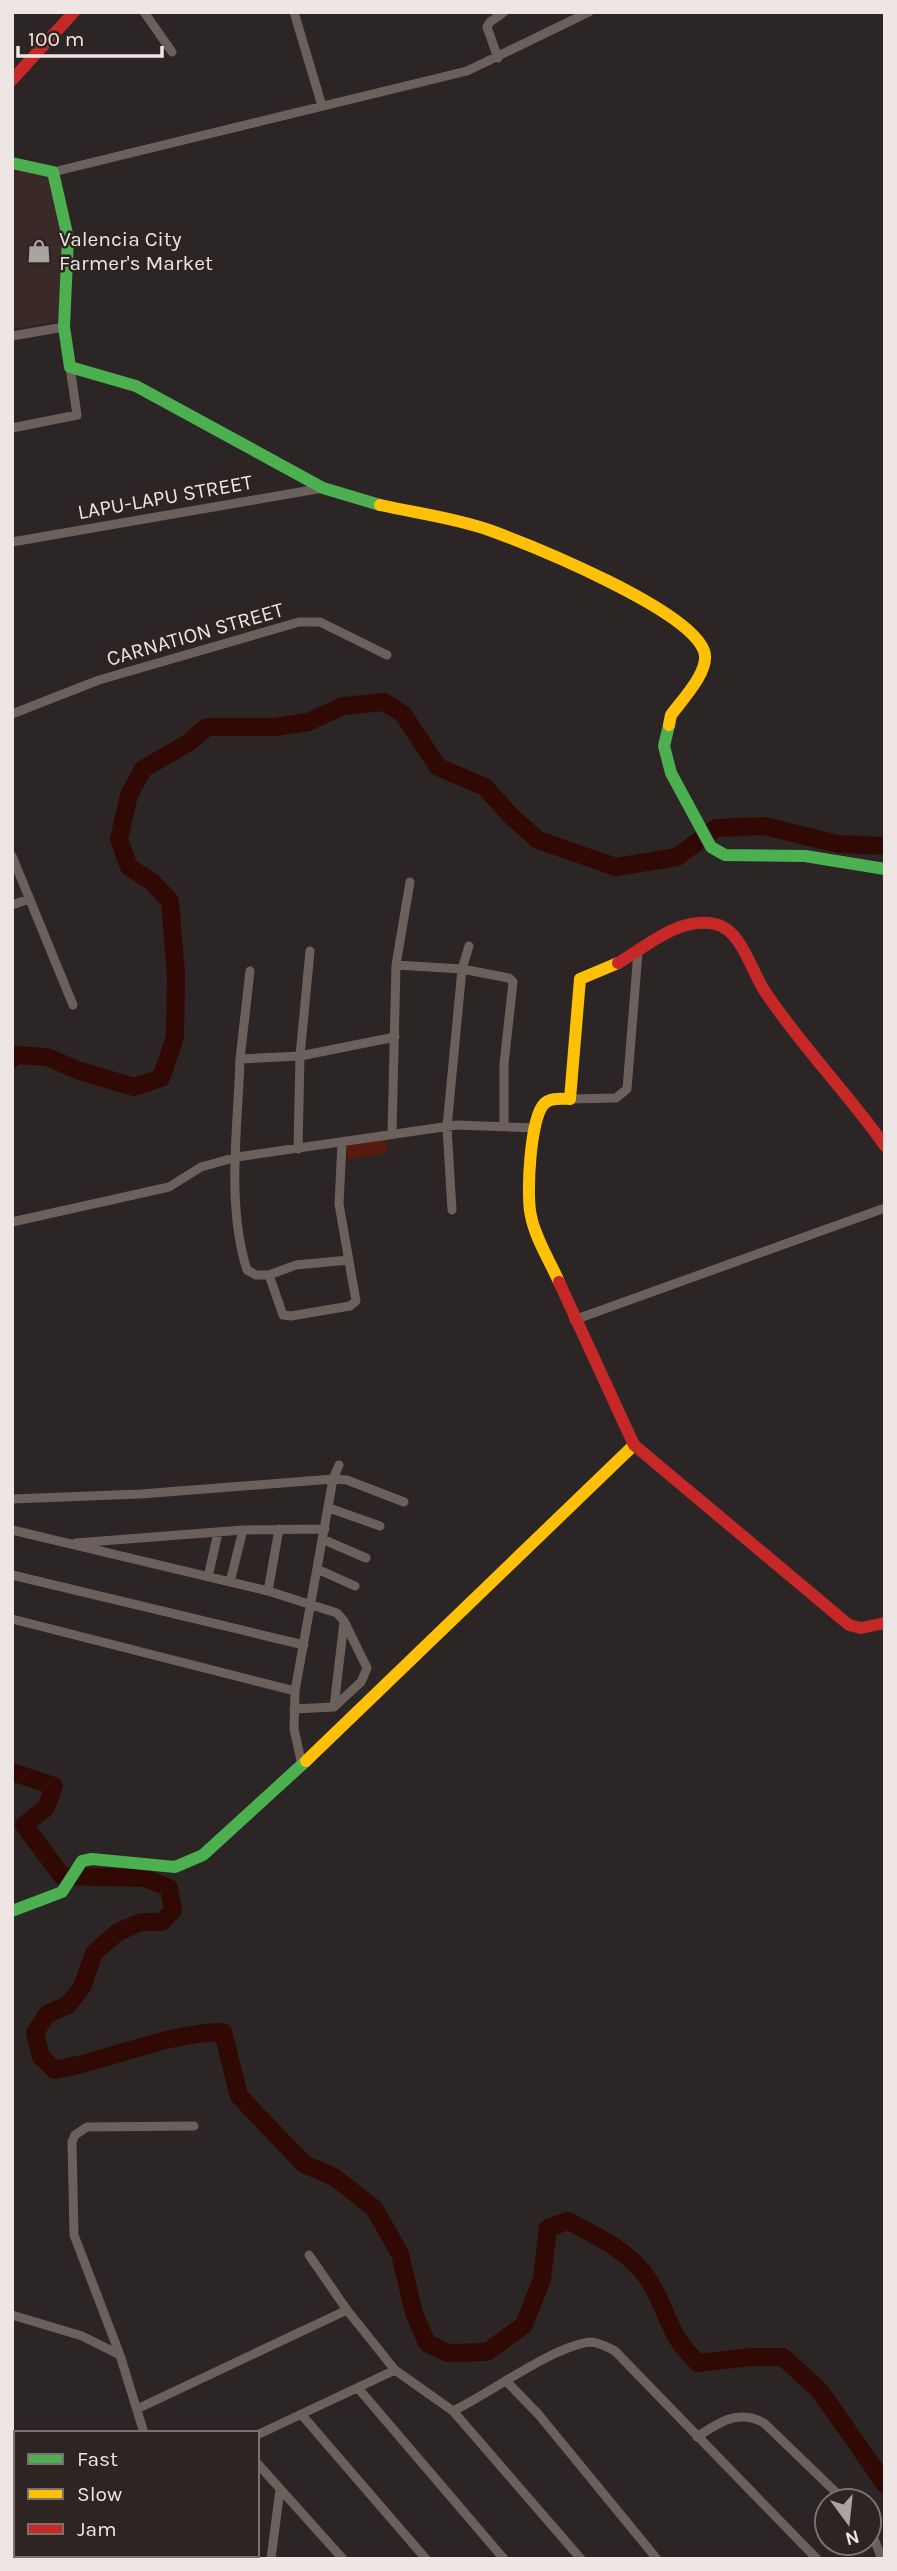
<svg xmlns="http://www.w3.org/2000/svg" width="897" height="2571" viewBox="0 0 897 2571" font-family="Karla,sans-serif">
<rect width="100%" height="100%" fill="#2b2625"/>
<!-- built -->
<path fill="#3a2a27" d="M 12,167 L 50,175 L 63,222 L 60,321 L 12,329 Z"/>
<!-- green -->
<path fill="#571c0f" d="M 386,1137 L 388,1152 L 348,1160 L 346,1145 Z"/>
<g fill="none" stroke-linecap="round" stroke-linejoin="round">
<!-- river -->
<path stroke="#300904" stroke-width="18" d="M 12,1059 L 17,1055 L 47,1057 L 80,1071 L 134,1087 L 161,1078 L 175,1037 L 176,974 L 170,901 L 152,882 L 129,867 L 119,839 L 129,795 L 143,769 L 188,743 L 207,727 L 275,727 L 308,722 L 343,706 L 384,702 L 403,714 L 438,767 L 485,787 L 511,816 L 538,840 L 616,867 L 677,857 L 716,828 L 764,826 L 838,844 L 885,846
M 12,1772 L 54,1786 L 46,1808 L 24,1825 L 62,1876 L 145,1878 L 169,1888 L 173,1910 L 162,1922 L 141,1922 L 118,1932 L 94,1953 L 82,1987 L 68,2005 L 47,2014 L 35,2033 L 41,2057 L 55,2070 C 112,2060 165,2033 223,2032 L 239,2096 L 304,2164 L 334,2177 L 374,2208 L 400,2254 L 414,2313 L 427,2343 L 448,2353 L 487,2352 L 524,2325 L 542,2279 L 548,2228 L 568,2221 C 595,2235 631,2252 648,2279 C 669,2311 667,2335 698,2363 L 751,2357 L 783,2357 L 820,2391 L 885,2484"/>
<!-- street -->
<path stroke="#6c605c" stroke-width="9" d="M 144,12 L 172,52
M 294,12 L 322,106
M 498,58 L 487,27 L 490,22 L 504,12
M 53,172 L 467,71 L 589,12
M 12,336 L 64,327
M 12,428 L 77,415 L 70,367
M 12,542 L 323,488
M 12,714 L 99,680 L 299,622 L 320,622 L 387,655
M 12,856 L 73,1005
M 12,905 L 29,899
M 396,965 L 462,969 L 509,978 L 513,982 L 504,1064 L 504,1124
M 240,1059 L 250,971
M 570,1099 L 616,1098 L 627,1089 L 638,952
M 392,1133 L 396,965 L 410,882
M 342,1143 L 339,1204 L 356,1301 L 350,1306 L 291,1316 L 283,1315 L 269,1275 L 256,1275 L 247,1270 C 226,1204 238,1127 240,1059 L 300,1056 L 395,1037
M 298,1149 L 300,1056 L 310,951
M 452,1210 L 447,1127 L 462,969 L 469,946
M 12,1222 L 169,1187 L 201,1167 L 237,1157 L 457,1125 L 535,1128
M 269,1275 L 296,1265 L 349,1260
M 574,1320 L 885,1208
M 12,1499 L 141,1494 L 333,1479 L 347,1480 L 404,1502
M 329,1508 L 380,1526
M 12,1530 L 268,1591 L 337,1613 L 344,1621 L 367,1668 L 361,1682 L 334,1707 L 294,1709
M 322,1539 L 366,1558
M 76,1543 L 243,1530 L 325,1529
M 317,1569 L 355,1586
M 12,1575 L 304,1645
M 208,1577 L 218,1533
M 230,1582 L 243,1530
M 268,1591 L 279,1529
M 12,1619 L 295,1691
M 334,1707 L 344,1622
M 302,1765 L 294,1729 L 295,1691 L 333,1479 L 339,1465
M 309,2255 L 347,2310
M 12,2315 L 82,2336 L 120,2355 L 144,2433
M 120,2355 L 74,2235 L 72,2142 L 75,2135 L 87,2127 L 194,2126
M 507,2382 L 539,2415 L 657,2559
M 358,2388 L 504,2559
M 137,2409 L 347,2310 L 395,2370
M 453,2411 L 581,2559
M 301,2414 L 426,2559
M 257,2435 L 395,2370 L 453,2411 C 489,2394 553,2346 590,2342 C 599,2342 607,2347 615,2351 L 817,2559
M 697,2437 C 719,2422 738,2409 764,2423 L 845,2501
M 257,2463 L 343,2559
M 869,2526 L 882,2559
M 12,2556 L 16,2555
M 69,2559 L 70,2555
M 122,2559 L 123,2555
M 204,2559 L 204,2555
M 271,2559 L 280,2489"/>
<!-- fast -->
<path stroke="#4caf50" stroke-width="12" d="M 12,163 L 53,172 L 68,238 L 64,327 L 70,367 L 136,386 L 323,488 L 380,505
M 669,725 L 664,746 L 671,773 L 711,847 L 725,855 L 805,856 L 885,869
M 12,1911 L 62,1892 L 82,1861 L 92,1859 L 175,1867 L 203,1855 L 306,1761"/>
<!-- slow -->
<path stroke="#ffc107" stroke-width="12" d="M 380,505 C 416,513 455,518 489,530 C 533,546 689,609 704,651 C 711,670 682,700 671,715 L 669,725
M 559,1282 C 550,1261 535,1238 531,1216 C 526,1197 530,1118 544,1104 C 550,1097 562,1099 570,1099 L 580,979 L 618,963
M 306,1761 L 634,1445"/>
<!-- jam -->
<path stroke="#c62828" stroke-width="12" d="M 12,80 L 74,12
M 618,963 C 646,947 679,916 715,924 C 741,929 751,970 764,990 C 800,1045 847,1092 885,1146
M 559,1282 L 634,1445 L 849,1625 L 861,1628 L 885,1623"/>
</g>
<!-- icons -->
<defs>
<g id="shop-bare" transform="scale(1.89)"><path d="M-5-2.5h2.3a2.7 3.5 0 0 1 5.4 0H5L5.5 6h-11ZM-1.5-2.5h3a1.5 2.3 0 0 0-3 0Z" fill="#a9a3a1" stroke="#2e2522" stroke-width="2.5" paint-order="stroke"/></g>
</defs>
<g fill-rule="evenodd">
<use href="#shop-bare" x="39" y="251"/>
</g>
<g text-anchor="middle" stroke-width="5" stroke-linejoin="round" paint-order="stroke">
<!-- poi labels -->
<g font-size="21" fill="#ede6e4" stroke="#2e2522" text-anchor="start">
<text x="59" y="246">Valencia City<tspan x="59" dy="24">Farmer's Market</tspan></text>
</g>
<!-- street labels -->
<g font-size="21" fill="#ede6e4" stroke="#2e2522">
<text transform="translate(165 497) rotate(-10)" y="7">LAPU-LAPU STREET</text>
<text transform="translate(195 634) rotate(-16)" y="7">CARNATION STREET</text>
</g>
</g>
<!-- border -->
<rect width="897" height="2571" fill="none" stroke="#ede6e4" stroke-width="28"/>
<!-- legend -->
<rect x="14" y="2431" width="245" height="126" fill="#2e2522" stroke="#7a7270" stroke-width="2"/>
<rect x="28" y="2454" width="35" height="10" fill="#4caf50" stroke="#7a7270" stroke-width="2"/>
<text x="77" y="2466" font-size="21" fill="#ede6e4">Fast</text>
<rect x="28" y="2489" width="35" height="10" fill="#ffc107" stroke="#7a7270" stroke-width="2"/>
<text x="77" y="2501" font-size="21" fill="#ede6e4">Slow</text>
<rect x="28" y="2524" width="35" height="10" fill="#c62828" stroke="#7a7270" stroke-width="2"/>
<text x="77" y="2536" font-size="21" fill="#ede6e4">Jam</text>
<!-- north arrow -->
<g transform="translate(848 2522) rotate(165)"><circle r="33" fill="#2e2522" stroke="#7a7270" stroke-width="2"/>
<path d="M0-5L12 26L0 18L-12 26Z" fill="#a9a3a1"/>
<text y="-10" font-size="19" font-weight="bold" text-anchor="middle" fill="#ede6e4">N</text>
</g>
<!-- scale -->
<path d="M18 46v10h144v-10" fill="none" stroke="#ede6e4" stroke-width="3.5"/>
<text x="28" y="46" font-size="21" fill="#ede6e4" stroke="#2e2522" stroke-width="5" paint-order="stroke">100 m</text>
</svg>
